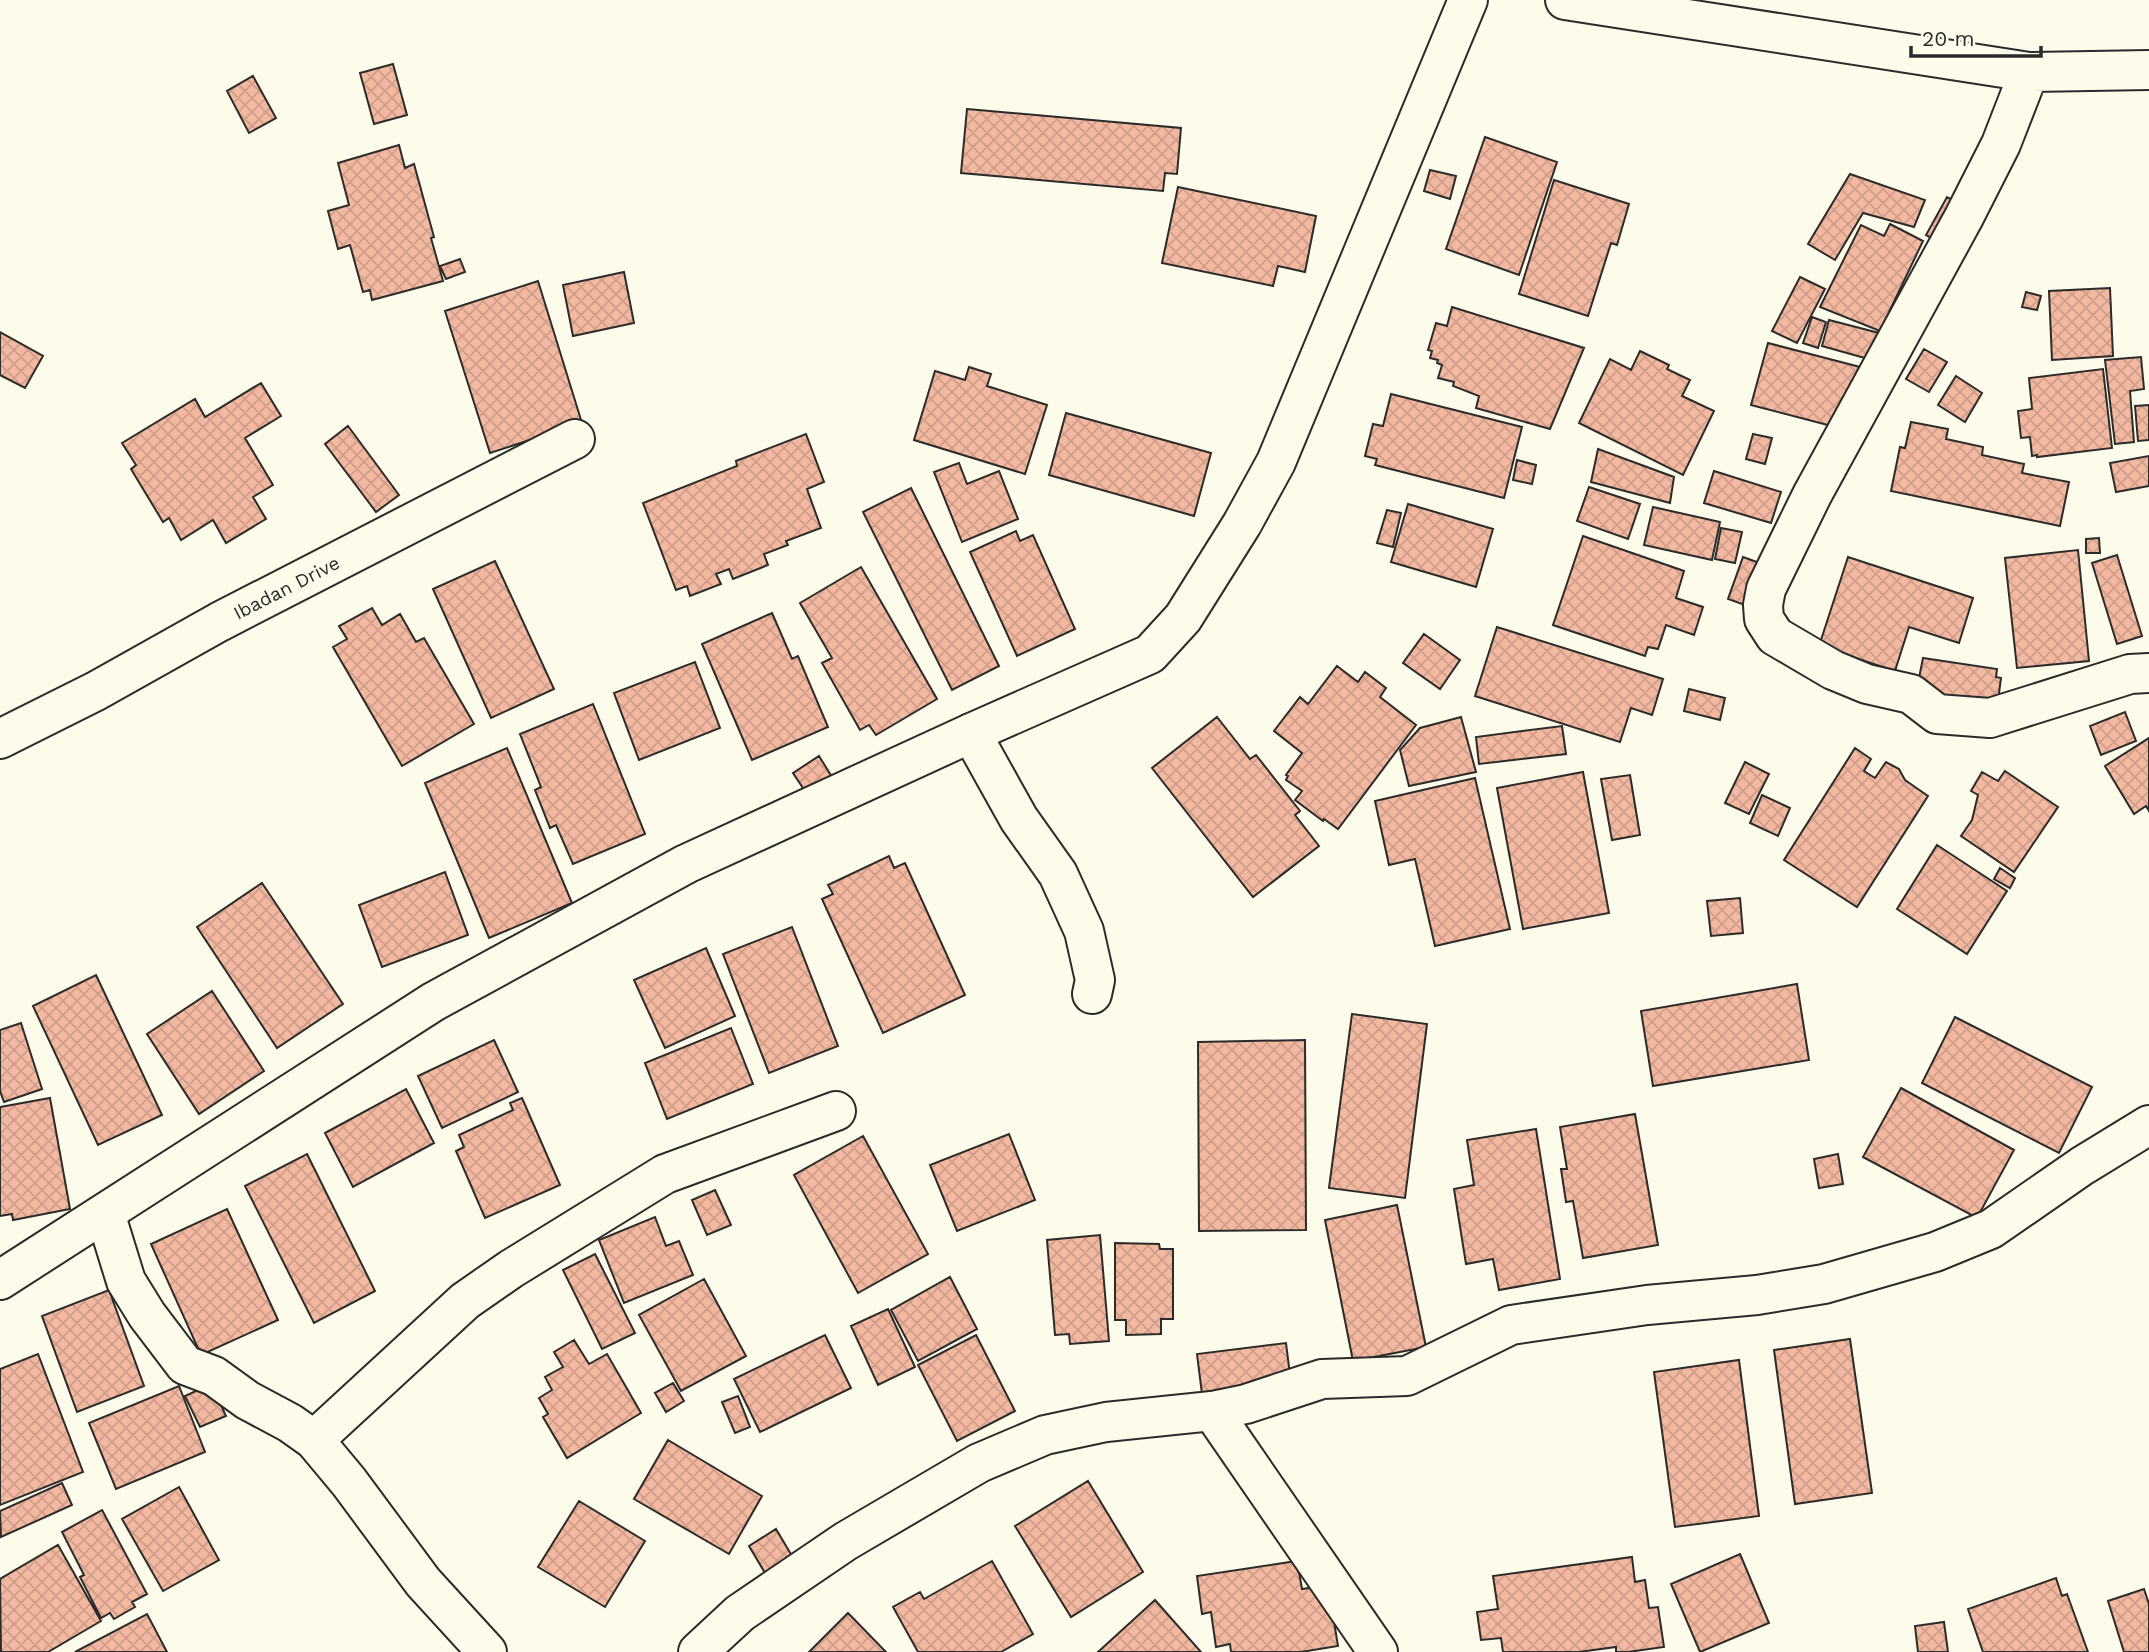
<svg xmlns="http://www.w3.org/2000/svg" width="2149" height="1652" viewBox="0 0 2149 1652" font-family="'Work Sans',sans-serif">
<defs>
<pattern id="building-cross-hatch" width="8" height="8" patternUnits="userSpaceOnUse" patternTransform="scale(1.75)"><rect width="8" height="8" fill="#f2b8a0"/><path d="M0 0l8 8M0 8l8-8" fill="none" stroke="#d09e8a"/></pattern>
</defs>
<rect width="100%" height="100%" fill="#fdfbea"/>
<!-- building -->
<path fill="url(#building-cross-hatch)" stroke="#2b2b2b" stroke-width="2" d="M 393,64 L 407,115 L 374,124 L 360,73 Z
M 253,76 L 276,118 L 249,133 L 227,91 Z
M 967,109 L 1181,128 L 1177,174 L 1165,173 L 1163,191 L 961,173 Z
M 1485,137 L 1557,162 L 1519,275 L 1446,249 Z
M 399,145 L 405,168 L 414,164 L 434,237 L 431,238 L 443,281 L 372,300 L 370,290 L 363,292 L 350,245 L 338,249 L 328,211 L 349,205 L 338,163 Z
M 1430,170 L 1456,176 L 1450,199 L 1424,191 Z
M 1850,174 L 1925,200 L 1914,227 L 1863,213 L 1835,260 L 1808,244 Z
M 1554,180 L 1629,204 L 1617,245 L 1611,243 L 1588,316 L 1519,294 Z
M 1178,187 L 1316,216 L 1305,272 L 1278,266 L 1273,286 L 1162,263 Z
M 1947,197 L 1965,207 L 1944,245 L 1926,235 Z
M 1890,224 L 1923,241 L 1880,331 L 1820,307 L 1861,225 L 1884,236 Z
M 460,259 L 465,272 L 446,279 L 440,266 Z
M 624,272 L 634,323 L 573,336 L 563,285 Z
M 1800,277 L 1825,289 L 1797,343 L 1772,331 Z
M 538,281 L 582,423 L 490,453 L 445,311 Z
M 2110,288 L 2113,356 L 2052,360 L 2049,291 Z
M 2026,292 L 2041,296 L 2037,310 L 2022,307 Z
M 1452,307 L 1584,348 L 1550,429 L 1476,408 L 1479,396 L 1453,386 L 1454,382 L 1438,378 L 1442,365 L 1437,363 L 1438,360 L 1430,358 L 1432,351 L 1428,350 L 1436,323 L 1447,326 Z
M 1812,317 L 1826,322 L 1818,348 L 1803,343 Z
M 1829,320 L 1887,335 L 1879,362 L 1822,346 Z
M 0,332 L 43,356 L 25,388 L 0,375 Z
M 1768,343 L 1860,367 L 1843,429 L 1751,405 Z
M 1924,349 L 1947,362 L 1929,392 L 1906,379 Z
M 1640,351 L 1669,365 L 1667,369 L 1690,380 L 1682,396 L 1714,411 L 1683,475 L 1579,423 L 1610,359 L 1631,370 Z
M 2141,357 L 2144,389 L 2130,391 L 2134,442 L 2115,444 L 2105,360 Z
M 969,367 L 991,374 L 987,386 L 1047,405 L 1025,474 L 914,440 L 935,371 L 965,380 Z
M 2103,369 L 2112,448 L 2037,457 L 2037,455 L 2032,456 L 2030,437 L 2021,438 L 2018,411 L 2032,409 L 2029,378 Z
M 1956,376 L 1982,393 L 1965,422 L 1938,405 Z
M 261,383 L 281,416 L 245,438 L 273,485 L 253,497 L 266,519 L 226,543 L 213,520 L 181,540 L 169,518 L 163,522 L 131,469 L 136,465 L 122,443 L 195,399 L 205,417 Z
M 1391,394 L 1522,427 L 1504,498 L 1375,465 L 1377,459 L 1365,456 L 1373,424 L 1383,426 Z
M 2149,405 L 2149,440 L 2138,441 L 2135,406 Z
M 1066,413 L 1211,453 L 1194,516 L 1049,475 Z
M 1911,422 L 1948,429 L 1946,439 L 1983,447 L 1982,455 L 2024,464 L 2022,473 L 2069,482 L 2060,526 L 1891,491 L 1900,447 L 1905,448 Z
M 348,426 L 399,495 L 376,512 L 325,444 Z
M 806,434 L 824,482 L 807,489 L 821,528 L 786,541 L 788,545 L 764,554 L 768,565 L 733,579 L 729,569 L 716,574 L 721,584 L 690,596 L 687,586 L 676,590 L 643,503 L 737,466 L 736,461 Z
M 1753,434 L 1772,438 L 1765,464 L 1746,459 Z
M 1598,449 L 1674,477 L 1670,503 L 1591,482 Z
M 2149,456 L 2149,486 L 2116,492 L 2110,463 Z
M 1517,460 L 1536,465 L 1532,484 L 1513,480 Z
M 959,463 L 967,484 L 999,471 L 1018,519 L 962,542 L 934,472 Z
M 1714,471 L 1781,492 L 1771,523 L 1704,503 Z
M 1589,487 L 1640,504 L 1628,539 L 1577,521 Z
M 911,488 L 999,666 L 952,690 L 863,512 Z
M 1408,504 L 1493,529 L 1476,587 L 1391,562 Z
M 1653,507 L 1720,522 L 1712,560 L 1644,545 Z
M 1387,510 L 1401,513 L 1393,547 L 1377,543 Z
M 1721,528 L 1742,532 L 1735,563 L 1715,559 Z
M 1016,531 L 1020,541 L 1033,535 L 1075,629 L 1017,656 L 970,552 Z
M 1583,536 L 1684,571 L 1676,598 L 1703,607 L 1694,635 L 1666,625 L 1658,649 L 1648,647 L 1645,656 L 1553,625 Z
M 2099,538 L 2100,553 L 2086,553 L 2086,539 Z
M 2078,550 L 2089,661 L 2017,668 L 2005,558 Z
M 2117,555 L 2142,636 L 2117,644 L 2092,563 Z
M 1743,557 L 1771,567 L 1756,609 L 1728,599 Z
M 1848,557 L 1973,598 L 1959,643 L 1909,627 L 1895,671 L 1819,646 Z
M 495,561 L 554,689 L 491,718 L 433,589 Z
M 861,567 L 937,699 L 876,735 L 869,725 L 860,730 L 822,663 L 832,658 L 800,603 Z
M 372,608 L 382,625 L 400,614 L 416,642 L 424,638 L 474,724 L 402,766 L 333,647 L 347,639 L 339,626 Z
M 772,613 L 792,659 L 798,656 L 828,727 L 752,760 L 702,644 Z
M 1497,627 L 1663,679 L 1652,715 L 1631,708 L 1620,742 L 1475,696 Z
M 1424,634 L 1460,660 L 1440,689 L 1403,663 Z
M 1923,658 L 1997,669 L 1996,677 L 2001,678 L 1998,701 L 1993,703 L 1928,693 L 1919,678 Z
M 695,662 L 720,728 L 639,760 L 614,693 Z
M 1337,666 L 1358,682 L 1365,672 L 1386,688 L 1380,697 L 1416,725 L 1338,829 L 1324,819 L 1323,821 L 1295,800 L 1302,791 L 1286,780 L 1288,776 L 1286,775 L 1302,753 L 1274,731 L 1300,697 L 1308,704 Z
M 1689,689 L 1725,698 L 1720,720 L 1684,711 Z
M 593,704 L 645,834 L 573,864 L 556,825 L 550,828 L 535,790 L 541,787 L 520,734 Z
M 2125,712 L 2136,741 L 2101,755 L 2090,726 Z
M 1217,717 L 1250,759 L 1256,755 L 1300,811 L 1295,815 L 1319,846 L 1253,897 L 1152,768 Z
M 1461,717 L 1476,772 L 1409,786 L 1400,750 L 1420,728 Z
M 1562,726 L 1566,754 L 1479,764 L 1476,737 Z
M 2149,738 L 2149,811 L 2146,806 L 2134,814 L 2105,766 Z
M 507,748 L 572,903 L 489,938 L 425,783 Z
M 1855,748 L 1871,759 L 1864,771 L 1875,778 L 1886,762 L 1899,769 L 1905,780 L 1928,796 L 1857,907 L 1784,860 Z
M 819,756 L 832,777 L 807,794 L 793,773 Z
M 1745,762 L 1769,774 L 1749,814 L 1725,803 Z
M 2005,771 L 2058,807 L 2014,872 L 1961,836 L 1972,820 L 1978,795 L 1971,791 L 1982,772 L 1998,781 Z
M 1583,772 L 1609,913 L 1523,929 L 1497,788 Z
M 1630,775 L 1640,835 L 1612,840 L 1601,779 Z
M 1475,778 L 1510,929 L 1435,946 L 1415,859 L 1389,865 L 1375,801 Z
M 1762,795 L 1790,808 L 1778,836 L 1750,823 Z
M 1937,845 L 2007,891 L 1967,954 L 1897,909 Z
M 889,856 L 894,868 L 905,863 L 965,995 L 883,1033 L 822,899 L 833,894 L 828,885 Z
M 2000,868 L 2015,878 L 2010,888 L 1994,879 Z
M 445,872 L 468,935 L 382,967 L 359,905 Z
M 262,883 L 343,1004 L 277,1048 L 197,927 Z
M 1740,898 L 1743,933 L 1711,936 L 1707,901 Z
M 792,927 L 838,1046 L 769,1073 L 723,954 Z
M 706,948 L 735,1016 L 665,1048 L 634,980 Z
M 96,975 L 162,1115 L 98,1145 L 33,1006 Z
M 1797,984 L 1809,1060 L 1653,1086 L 1641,1011 Z
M 212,991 L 264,1071 L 199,1114 L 147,1034 Z
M 1352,1014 L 1427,1024 L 1405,1198 L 1329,1188 Z
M 1955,1017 L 2092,1087 L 2059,1153 L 1922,1083 Z
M 21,1023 L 42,1089 L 4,1102 L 0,1091 L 0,1030 Z
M 731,1028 L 753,1084 L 667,1119 L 645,1063 Z
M 494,1040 L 518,1092 L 442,1128 L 418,1076 Z
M 1305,1040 L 1306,1230 L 1199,1231 L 1198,1042 Z
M 1901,1088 L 2014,1150 L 1977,1218 L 1863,1157 Z
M 406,1089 L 434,1143 L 353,1187 L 325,1133 Z
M 50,1098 L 70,1209 L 13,1220 L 12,1214 L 0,1216 L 0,1107 Z
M 522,1098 L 560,1185 L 485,1218 L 456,1151 L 464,1147 L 459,1135 L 513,1110 L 510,1103 Z
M 1635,1114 L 1658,1245 L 1583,1258 L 1573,1201 L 1566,1202 L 1561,1169 L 1567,1169 L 1560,1127 Z
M 1536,1129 L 1560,1279 L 1499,1290 L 1493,1259 L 1466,1264 L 1454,1189 L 1474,1185 L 1467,1140 Z
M 1009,1134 L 1035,1200 L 957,1231 L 930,1165 Z
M 863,1136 L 928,1254 L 858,1293 L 794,1175 Z
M 307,1154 L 375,1291 L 314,1323 L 245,1186 Z
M 1838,1154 L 1843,1184 L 1819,1188 L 1814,1159 Z
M 715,1190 L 731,1225 L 707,1235 L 692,1200 Z
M 1397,1205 L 1426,1347 L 1353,1361 L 1325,1220 Z
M 227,1209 L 278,1320 L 201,1355 L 151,1244 Z
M 655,1217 L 666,1246 L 679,1241 L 693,1275 L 624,1303 L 599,1240 Z
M 1100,1235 L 1109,1341 L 1070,1344 L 1069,1334 L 1055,1335 L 1047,1240 Z
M 1115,1243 L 1159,1244 L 1160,1249 L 1173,1249 L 1173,1319 L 1161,1319 L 1161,1334 L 1126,1335 L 1126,1320 L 1115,1320 Z
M 595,1254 L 635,1333 L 602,1349 L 563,1270 Z
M 950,1277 L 977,1329 L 918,1361 L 891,1310 Z
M 704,1279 L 746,1356 L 681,1391 L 639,1315 Z
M 109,1290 L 144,1386 L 77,1412 L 42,1316 Z
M 888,1309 L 915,1367 L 878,1385 L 851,1326 Z
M 825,1335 L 851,1388 L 760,1432 L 734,1379 Z
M 976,1335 L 1015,1411 L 957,1441 L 918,1365 Z
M 1850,1339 L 1872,1493 L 1795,1504 L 1774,1350 Z
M 574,1340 L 589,1364 L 607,1354 L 641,1413 L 567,1458 L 543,1417 L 548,1414 L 539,1398 L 552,1390 L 545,1377 L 563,1367 L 554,1352 Z
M 1286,1343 L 1291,1383 L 1202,1394 L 1197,1354 Z
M 38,1354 L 83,1472 L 0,1505 L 0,1369 Z
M 1739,1360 L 1759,1516 L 1675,1527 L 1654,1372 Z
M 673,1383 L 684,1401 L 666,1412 L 655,1393 Z
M 211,1384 L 226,1416 L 200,1427 L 185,1396 Z
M 179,1386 L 205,1452 L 116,1489 L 89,1423 Z
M 738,1396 L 750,1427 L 735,1433 L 722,1402 Z
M 668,1440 L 762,1496 L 729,1554 L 634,1499 Z
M 1088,1481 L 1143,1572 L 1071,1617 L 1015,1526 Z
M 62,1483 L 72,1505 L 1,1537 L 0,1511 Z
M 179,1487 L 219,1560 L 163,1591 L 122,1519 Z
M 579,1501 L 645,1541 L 605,1607 L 538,1567 Z
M 102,1510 L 147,1594 L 132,1602 L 135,1607 L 114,1619 L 110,1613 L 101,1618 L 80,1577 L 84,1575 L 62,1532 Z
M 776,1529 L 795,1561 L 768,1578 L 749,1546 Z
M 58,1545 L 101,1621 L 48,1652 L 1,1652 L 0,1579 Z
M 1740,1554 L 1769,1623 L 1700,1652 L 1671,1584 Z
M 1632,1557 L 1635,1582 L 1645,1580 L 1649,1608 L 1658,1607 L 1664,1647 L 1628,1652 L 1616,1652 L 1616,1647 L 1579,1652 L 1503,1652 L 1501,1638 L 1481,1640 L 1477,1612 L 1498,1609 L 1493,1576 Z
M 992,1561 L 1033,1634 L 1001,1652 L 918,1652 L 893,1607 L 920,1592 L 924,1599 Z
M 1297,1561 L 1302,1589 L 1328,1585 L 1338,1646 L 1301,1652 L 1231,1652 L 1230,1644 L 1216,1647 L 1211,1612 L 1202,1614 L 1197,1576 Z
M 2056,1578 L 2062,1596 L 2067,1594 L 2088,1652 L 1983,1652 L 1968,1609 Z
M 2144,1589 L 2149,1604 L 2149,1652 L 2124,1652 L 2108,1601 Z
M 1155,1600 L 1201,1652 L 1098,1652 Z
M 848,1613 L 886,1652 L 809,1652 Z
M 147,1614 L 167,1652 L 75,1652 Z
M 1944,1622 L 1948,1652 L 1918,1652 L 1915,1626 Z"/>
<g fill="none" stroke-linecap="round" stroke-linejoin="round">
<!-- street casing -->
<g stroke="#2b2b2b" stroke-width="42">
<g id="street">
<path d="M 1565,0 L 2029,72"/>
<path d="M 2149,70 L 2029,72 L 2001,144 L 1964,217 L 1812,495 L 1766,589 L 1763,605 L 1764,619 L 1775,636 L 1833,670 L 1867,684 L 1911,694 L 1937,714 L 1990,718 L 2130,674 L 2149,673"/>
<path d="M 971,733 L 1019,819 L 1058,874 L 1084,931 L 1095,980 L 1092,994"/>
<path id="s1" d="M 0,739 L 96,691 L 219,622 L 575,439"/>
<path d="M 105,1213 L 126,1281 L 147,1315 L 185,1365 L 214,1376 L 247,1400 L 290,1423 L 314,1440 L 349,1482 L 423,1582 L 487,1652"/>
<path d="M 0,1280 L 433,1002 L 686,864 L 971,733 L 1150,654 L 1183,618 L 1242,524 L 1276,462 L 1468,0"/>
<path d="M 1212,1411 L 1378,1652"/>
<path d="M 314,1440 L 465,1301 L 511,1269 L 665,1174 L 836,1111"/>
<path d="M 698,1652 L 740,1613 L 846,1541 L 979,1463 L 1045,1435 L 1106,1422 L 1212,1411 L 1246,1404 L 1322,1379 L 1407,1376 L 1511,1325 L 1647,1305 L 1757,1295 L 1824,1284 L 1935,1252 L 1991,1229 L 2082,1166 L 2149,1125"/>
</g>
</g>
<!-- street -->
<use href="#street" stroke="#fdfbea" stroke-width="38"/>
</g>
<g text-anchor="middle" stroke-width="5" stroke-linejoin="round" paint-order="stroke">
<!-- street labels -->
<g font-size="19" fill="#2b2b2b" stroke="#fdfbea">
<text dy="7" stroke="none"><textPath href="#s1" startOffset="324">Ibadan Drive</textPath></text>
</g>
</g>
<!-- scale -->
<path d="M1911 46v10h130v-10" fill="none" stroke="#2b2b2b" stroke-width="3.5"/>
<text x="1922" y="46" font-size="21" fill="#2b2b2b" stroke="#fdfbea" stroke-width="5" paint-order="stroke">20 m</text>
</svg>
